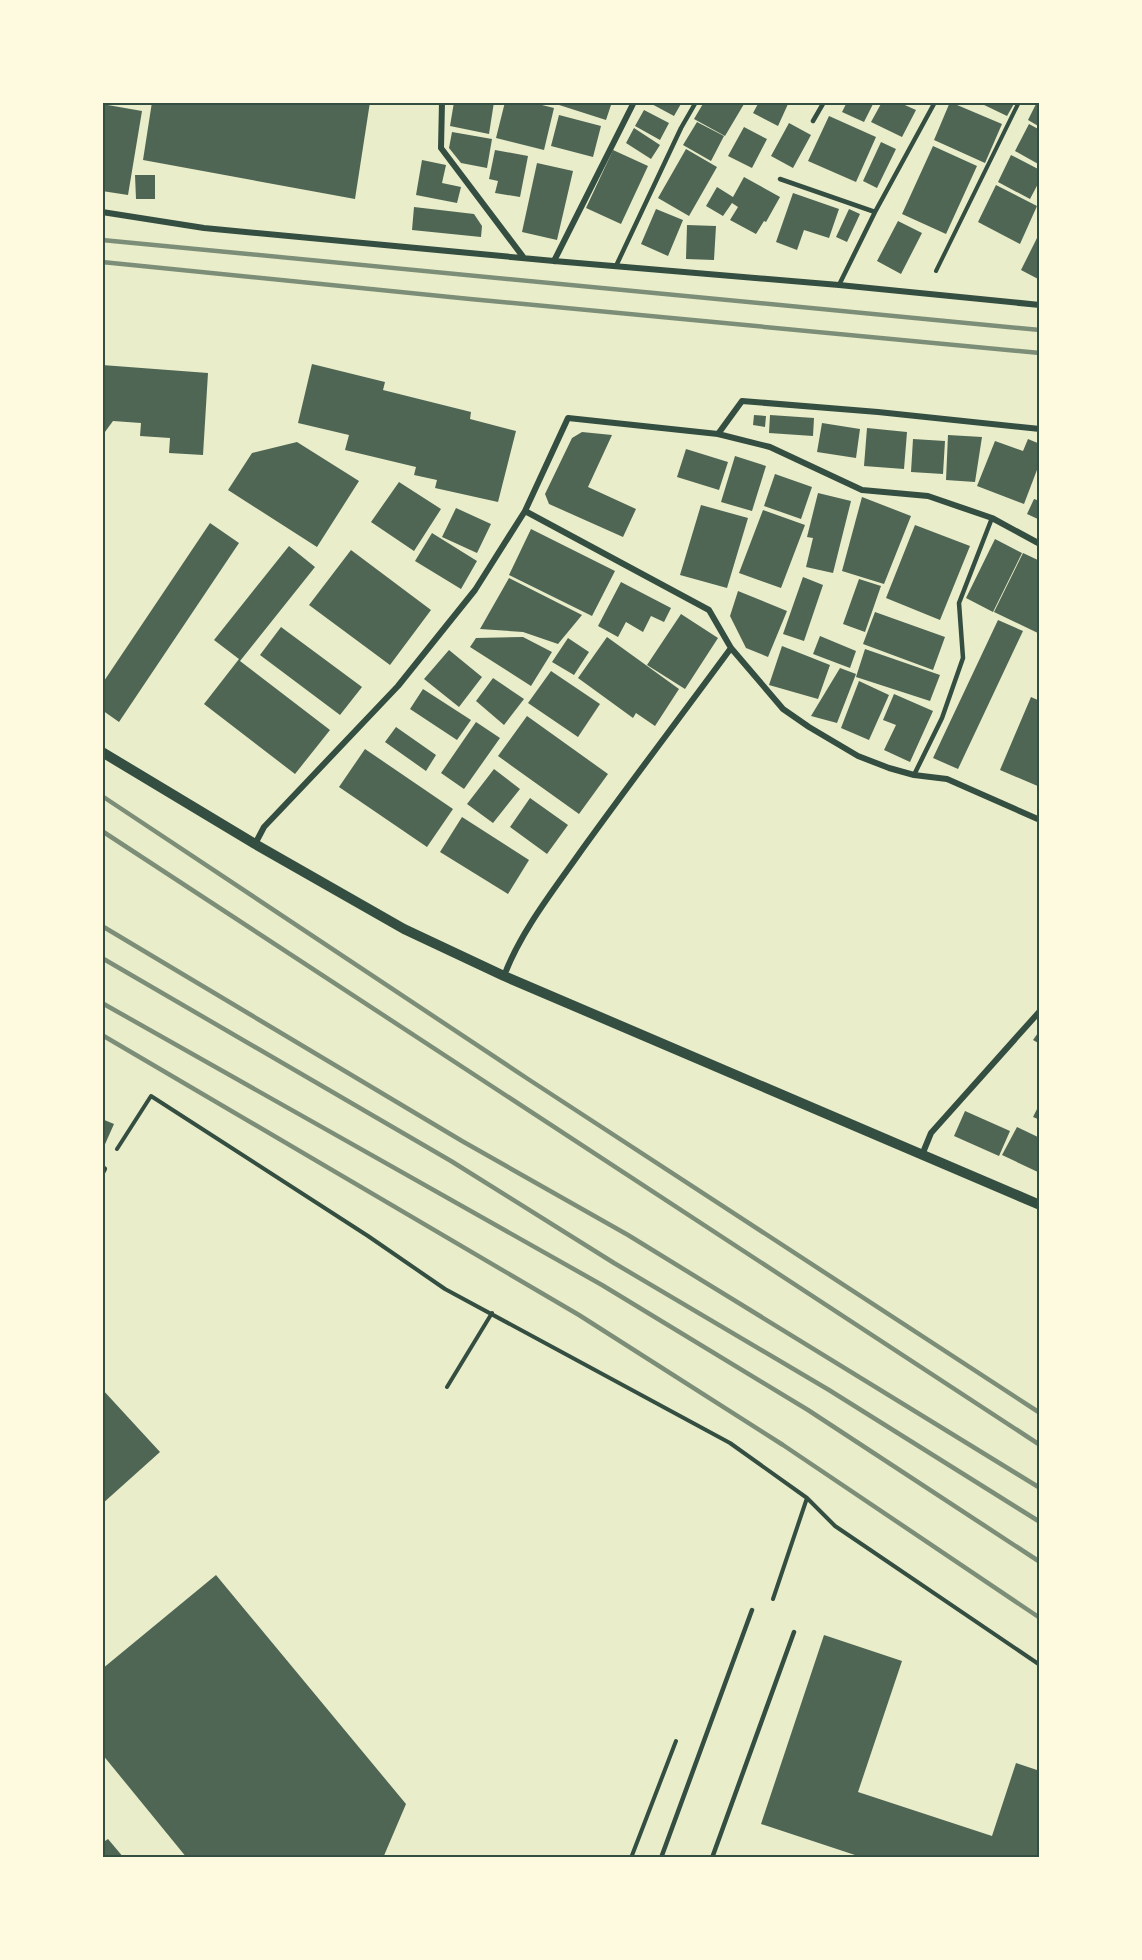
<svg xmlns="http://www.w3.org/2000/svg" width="1142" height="1960" viewBox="0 0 1142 1960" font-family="'Playfair Display',serif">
<rect width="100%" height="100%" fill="#e9edc9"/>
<!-- building -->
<path fill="#4f6655" d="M 152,102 L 370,102 L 355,199 L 143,160 Z
M 454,102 L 494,102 L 489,134 L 450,126 Z
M 505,102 L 530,102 L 554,108 L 544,150 L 496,138 Z
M 556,102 L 612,102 L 606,120 L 556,104 Z
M 648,102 L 682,102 L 674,116 Z
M 704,102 L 739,102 L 744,104 L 725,136 L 694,119 Z
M 759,102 L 784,102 L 788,104 L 778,126 L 753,113 Z
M 847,102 L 874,102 L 864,122 L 842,112 Z
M 882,102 L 898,102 L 916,110 L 902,137 L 871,122 Z
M 950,102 L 1002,124 L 985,163 L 934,140 Z
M 978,102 L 1015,102 L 1007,116 Z
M 1037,102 L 1040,102 L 1040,127 L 1028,120 Z
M 102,104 L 142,111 L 128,195 L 102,191 Z
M 644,110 L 669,123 L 660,140 L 635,126 Z
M 559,115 L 601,126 L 593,157 L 551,146 Z
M 829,116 L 876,137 L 856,182 L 808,161 Z
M 697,122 L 724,136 L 711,161 L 683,145 Z
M 789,123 L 811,135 L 793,168 L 771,156 Z
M 1029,124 L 1040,130 L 1040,165 L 1015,151 Z
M 744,127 L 767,139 L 752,168 L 728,156 Z
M 634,128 L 660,145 L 651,159 L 626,143 Z
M 452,132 L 492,139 L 487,168 L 461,163 L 449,148 Z
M 881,142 L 896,149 L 877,188 L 863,181 Z
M 933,146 L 977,166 L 946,234 L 902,214 Z
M 686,149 L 717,167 L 689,216 L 658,198 Z
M 495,150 L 528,156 L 520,197 L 495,193 L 498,181 L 489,179 Z
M 613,150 L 648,166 L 621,224 L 586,208 Z
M 1011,155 L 1040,170 L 1040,180 L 1030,199 L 998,182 Z
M 422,160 L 446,165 L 442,183 L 461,187 L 457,203 L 416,195 Z
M 537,163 L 573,171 L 557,240 L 522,232 Z
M 135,175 L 155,175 L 155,199 L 136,199 Z
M 744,177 L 780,197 L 766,222 L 764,221 L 756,234 L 730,220 L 738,207 L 732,203 L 723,216 L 706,206 L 717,187 L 733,197 Z
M 996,185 L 1037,206 L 1020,244 L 978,222 Z
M 793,193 L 839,209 L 829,238 L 804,230 L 797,250 L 776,242 Z
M 414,207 L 474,214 L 482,226 L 481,237 L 412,230 Z
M 656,209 L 683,220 L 668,256 L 641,244 Z
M 849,209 L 860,214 L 847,242 L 836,237 Z
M 898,221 L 922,233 L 901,274 L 877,261 Z
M 687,225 L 716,226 L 714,260 L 686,259 Z
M 1040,232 L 1040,280 L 1021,270 Z
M 312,364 L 385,382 L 383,390 L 471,412 L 470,419 L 516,431 L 498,502 L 435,488 L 437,480 L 414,475 L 416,467 L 345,450 L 349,435 L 298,423 Z
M 102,365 L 208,373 L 203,455 L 169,453 L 170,438 L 140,436 L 141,423 L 113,421 L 102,436 Z
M 754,415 L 766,416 L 765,427 L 753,425 Z
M 770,415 L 814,418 L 813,436 L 769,433 Z
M 822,423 L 860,429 L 856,458 L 817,452 Z
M 867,428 L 907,432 L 904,469 L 864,466 Z
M 582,432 L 612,435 L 588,487 L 636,509 L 623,537 L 549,504 L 545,494 L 572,438 Z
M 948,435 L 982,437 L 975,482 L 946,480 Z
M 913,439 L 945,441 L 943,474 L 911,472 Z
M 1028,439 L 1040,444 L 1040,462 L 1024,504 L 977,486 L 995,441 L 1023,451 Z
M 297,442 L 359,481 L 317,547 L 228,490 L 252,453 Z
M 686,449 L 728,462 L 719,490 L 677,477 Z
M 735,456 L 766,466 L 752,511 L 721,502 Z
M 775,474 L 812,487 L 801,519 L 764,506 Z
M 399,482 L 441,509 L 414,551 L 371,522 Z
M 818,493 L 851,501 L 833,573 L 806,567 L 813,538 L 807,537 Z
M 862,497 L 911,516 L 884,584 L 842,571 Z
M 1034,499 L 1040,501 L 1040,520 L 1027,514 Z
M 701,505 L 748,518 L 727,588 L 680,575 Z
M 456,508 L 491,524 L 477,553 L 442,537 Z
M 763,510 L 805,525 L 781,588 L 739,573 Z
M 210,523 L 239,543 L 119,722 L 102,710 L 102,684 Z
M 915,525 L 970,546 L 940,620 L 886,598 Z
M 531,529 L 615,571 L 592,616 L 509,575 Z
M 432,533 L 477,561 L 461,589 L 415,561 Z
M 995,539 L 1022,553 L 993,612 L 966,598 Z
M 289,546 L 315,567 L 240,661 L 330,730 L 295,774 L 204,704 L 239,659 L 214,640 Z
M 351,550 L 431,610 L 390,665 L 309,605 Z
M 1023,553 L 1040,561 L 1040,634 L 994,612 Z
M 803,577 L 823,585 L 804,641 L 783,634 Z
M 509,578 L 582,615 L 558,644 L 523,632 L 480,629 Z
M 859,579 L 881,586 L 865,632 L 843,624 Z
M 621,582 L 671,608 L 664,622 L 651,616 L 643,632 L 626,622 L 618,637 L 598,626 Z
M 738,591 L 787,611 L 768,657 L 746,648 L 730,616 Z
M 875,612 L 945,637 L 933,670 L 863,644 Z
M 681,614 L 718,638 L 685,689 L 647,665 Z
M 998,620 L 1023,631 L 958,769 L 933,758 Z
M 281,627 L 362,687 L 340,715 L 260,655 Z
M 820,636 L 856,651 L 850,668 L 813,654 Z
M 523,637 L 552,652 L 531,686 L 470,647 L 476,638 Z
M 607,637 L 679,689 L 655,726 L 636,713 L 633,718 L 578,678 Z
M 568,638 L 589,652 L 574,675 L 552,662 Z
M 782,646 L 830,665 L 818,699 L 769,685 Z
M 865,649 L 940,675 L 930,701 L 856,677 Z
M 449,650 L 482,677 L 459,707 L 424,679 Z
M 840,668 L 856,674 L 837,723 L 811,716 Z
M 551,671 L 600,704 L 578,737 L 528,703 Z
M 493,678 L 524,699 L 504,725 L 476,701 Z
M 859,681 L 889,695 L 869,740 L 841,728 Z
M 423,689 L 471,720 L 457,740 L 410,709 Z
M 894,694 L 933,711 L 910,762 L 884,750 L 896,725 L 883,720 Z
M 1031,697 L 1040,701 L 1040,787 L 1000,770 Z
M 527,716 L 608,774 L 579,814 L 498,756 Z
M 476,722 L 500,738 L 464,789 L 441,773 Z
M 396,727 L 436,755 L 426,771 L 385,742 Z
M 365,749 L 453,809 L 427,847 L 339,787 Z
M 494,769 L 520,789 L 493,823 L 467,804 Z
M 530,798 L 568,825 L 547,854 L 510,827 Z
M 462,817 L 529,860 L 508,894 L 440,852 Z
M 1040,1030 L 1040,1044 L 1033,1040 Z
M 1040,1103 L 1040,1120 L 1033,1117 Z
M 965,1111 L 1010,1131 L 999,1156 L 954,1136 Z
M 102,1119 L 114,1124 L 102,1151 Z
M 1017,1127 L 1040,1138 L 1040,1173 L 1002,1155 Z
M 102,1389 L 160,1452 L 102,1504 Z
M 216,1575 L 406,1804 L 383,1858 L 187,1858 L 102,1754 L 102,1669 Z
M 824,1635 L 902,1661 L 858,1792 L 992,1836 L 1016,1763 L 1040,1771 L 1040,1858 L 864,1858 L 761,1824 Z
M 108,1839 L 124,1858 L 102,1858 L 102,1843 Z"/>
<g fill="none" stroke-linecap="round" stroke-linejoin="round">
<!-- path -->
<path stroke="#344e41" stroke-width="4" d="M 936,271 L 1019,102
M 117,1149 L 151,1096 L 368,1236 L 445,1289 L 730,1443 L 807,1498 L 835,1526 L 1040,1665
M 447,1387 L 492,1313
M 773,1599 L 807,1498
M 631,1858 L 676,1741"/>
<!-- service -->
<path stroke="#344e41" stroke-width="4.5" d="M 813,121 L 824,102
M 780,179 L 875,212
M 616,266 L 681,128 L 696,102
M 839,285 L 875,212 L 935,102
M 914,775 L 942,718 L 963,658 L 959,603 L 992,518
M 661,1858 L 752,1610
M 712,1858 L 794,1632"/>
<!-- minor -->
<path stroke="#344e41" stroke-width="6" d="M 442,102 L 441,148 L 524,258
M 102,212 L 204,228 L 554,261 L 839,285 L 1040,305
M 554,261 L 634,102
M 718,434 L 742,401 L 878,412 L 1040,429
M 525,511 L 709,610 L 731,648 L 783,709 L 809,727 L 858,756 L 889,768 L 914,775 L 947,779 L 1040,820
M 255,844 L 264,827 L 398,686 L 475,590 L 525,511 L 568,418 L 718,434 L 770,447 L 862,490 L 928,496 L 992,518 L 1040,544
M 504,976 C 521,931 553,891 581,851 C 630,783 681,716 731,648
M 922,1155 L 931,1133 L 1040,1011
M 102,1173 L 104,1169"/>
<!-- tertiary -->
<path stroke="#344e41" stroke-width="10" d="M 102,752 L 255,844 L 404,929 L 504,976 L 1040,1205"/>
<!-- rail -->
<path stroke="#7c8e77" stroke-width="4.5" d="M 102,240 L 1040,330
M 102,262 L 470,299 L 1040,353
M 102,796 L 528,1079 L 1040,1413
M 102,831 L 1040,1445
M 102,926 L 462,1141 L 628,1235 L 1040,1488
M 102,958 L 451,1161 L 614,1263 L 829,1390 L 1040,1522
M 102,1003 L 602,1285 L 808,1410 L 1040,1562
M 102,1035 L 579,1315 L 783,1445 L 1040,1618"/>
</g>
<!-- border -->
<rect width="1142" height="1960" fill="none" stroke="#fefae0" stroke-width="207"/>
<rect x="104" y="104" width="934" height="1752" fill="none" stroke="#344e41" stroke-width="2"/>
</svg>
